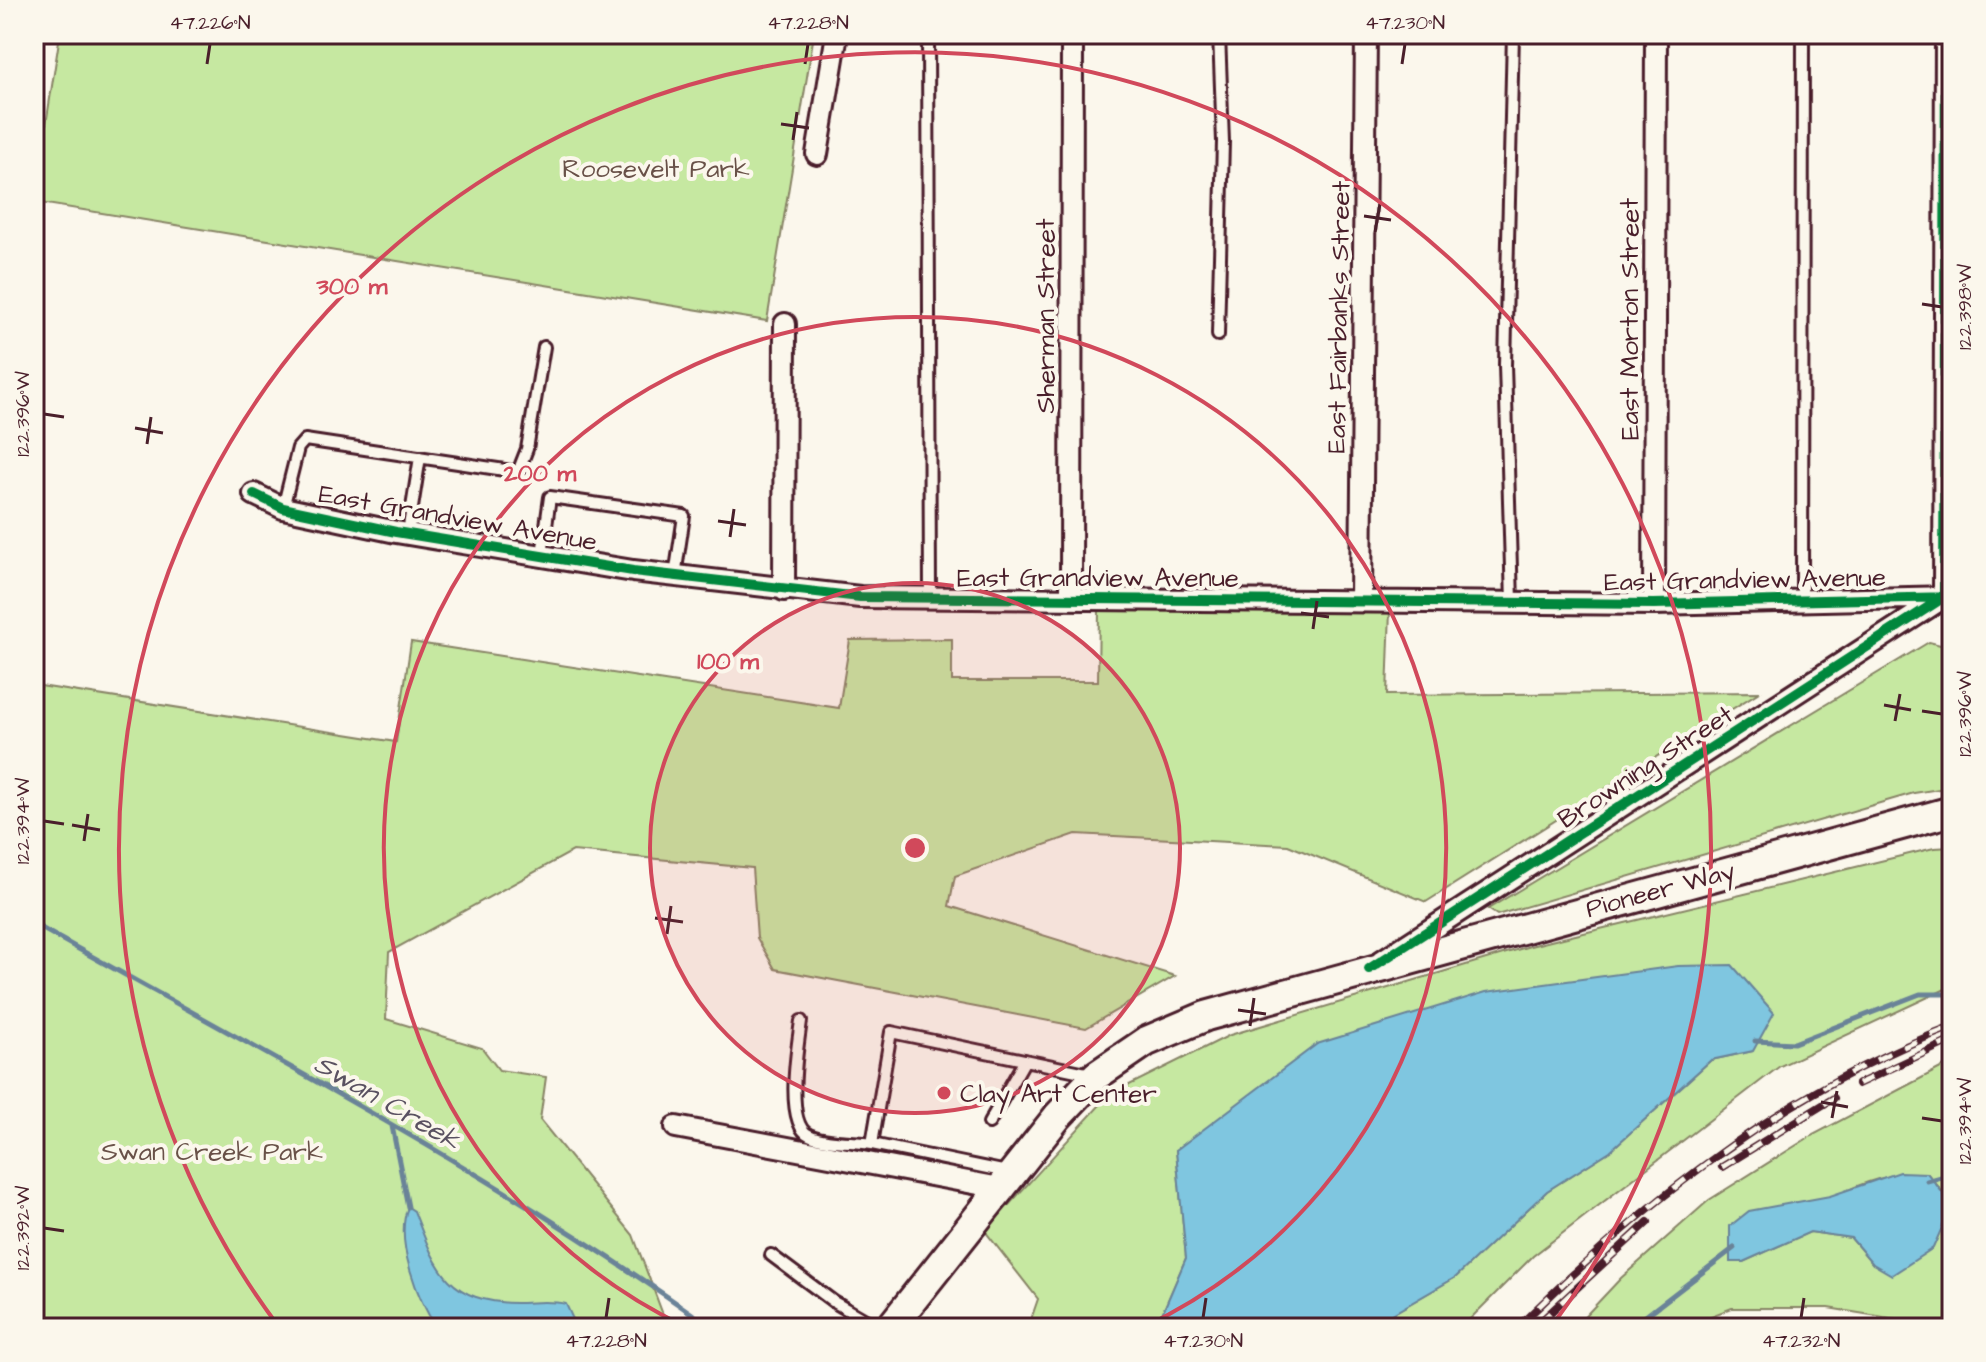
<svg xmlns="http://www.w3.org/2000/svg" width="1986" height="1362" viewBox="0 0 1986 1362" font-family="'Architects Daughter',sans-serif">
<rect width="100%" height="100%" fill="#fbf7ec"/>
<filter id="ink" filterUnits="userSpaceOnUse"><feTurbulence type="fractalNoise" baseFrequency=".0125" numOctaves="2"/><feDisplacementMap in="SourceGraphic" scale="16" xChannelSelector="R" yChannelSelector="G"/><feConvolveMatrix kernelMatrix="1 2 1 2 8 2 1 2 1" color-interpolation-filters="sRGB"/></filter>
<g filter="url(#ink)">
<!-- green -->
<path fill="#c6e8a1" stroke="#888466" stroke-width="2" d="M 60,34 L 814,34 L 767,321 L 34,202 Z
M 1099,609 L 1390,610 L 1387,695 L 1759,692 L 1426,902 L 1288,845 L 1076,834 L 955,876 L 949,906 L 1175,976 L 1086,1028 L 775,969 L 757,938 L 752,868 L 573,851 L 389,952 L 386,1019 L 482,1048 L 499,1070 L 546,1077 L 540,1120 L 633,1235 L 668,1328 L 34,1328 L 34,685 L 396,742 L 411,642 L 839,708 L 850,640 L 952,639 L 952,681 L 1098,681 Z
M 1929,642 L 1952,648 L 1952,787 L 1914,793 L 1497,915 L 1488,909 Z
M 1952,847 L 1952,986 L 1780,1066 L 1533,1256 L 1461,1328 L 1368,1328 L 1456,1277 L 1547,1191 L 1610,1151 L 1711,1060 L 1753,1051 L 1176,1150 L 1186,1258 L 1156,1328 L 1028,1328 L 1038,1299 L 985,1231 L 1109,1095 L 1230,1035 L 1530,946 L 1934,848 Z
M 1952,1062 L 1952,1203 L 1927,1173 C 1851,1171 1799,1219 1743,1262 L 1810,1232 L 1851,1238 L 1873,1264 L 1933,1247 L 1952,1205 L 1952,1328 L 1828,1308 L 1732,1308 L 1680,1328 L 1574,1328 L 1621,1278 L 1709,1200 L 1811,1136 Z"/>
<!-- water -->
<path fill="#7fc6e0" stroke="#6a8398" stroke-width="2" d="M 1732,965 L 1774,1013 L 1753,1051 L 1711,1060 L 1610,1151 L 1547,1191 L 1456,1277 L 1368,1328 L 1156,1328 L 1186,1258 L 1176,1150 L 1317,1044 L 1486,992 L 1678,966 Z
M 1900,1172 L 1927,1173 L 1952,1205 L 1933,1248 L 1892,1275 L 1873,1264 L 1851,1238 L 1810,1232 L 1743,1262 L 1730,1262 L 1730,1226 L 1749,1211 L 1830,1196 Z
M 408,1207 L 414,1211 C 436,1267 446,1302 516,1303 C 534,1303 548,1300 566,1304 L 577,1328 L 437,1328 C 418,1301 394,1240 408,1207 Z"/>
<g fill="none" stroke-linecap="round" stroke-linejoin="round">
<!-- stream -->
<path stroke="#6a8398" stroke-width="5" d="M 34,924 C 263,1053 498,1175 712,1328
M 1755,1041 L 1794,1043 L 1920,994 L 1952,994
M 392,1126 L 408,1207
M 1927,1181 L 1952,1174
M 1630,1328 L 1734,1248"/>
<!-- service casing -->
<g stroke="#4a1f2b" stroke-width="16">
<path id="service" d="M 928,34 L 930,598
M 1218,335 L 1223,142 L 1219,34
M 283,508 L 298,448 L 305,440 L 518,472 L 527,449 L 544,347
M 408,533 L 420,457
M 542,555 L 550,497 L 684,516 L 675,576
M 1802,600 L 1803,34
M 1512,602 L 1505,365 L 1513,34
M 801,1021 C 798,1044 784,1123 809,1135 C 825,1143 854,1141 872,1144
M 989,1123 L 1025,1060
M 1007,1172 L 872,1144 L 891,1032 L 1091,1074
M 771,1255 L 834,1302 L 879,1328"/>
</g>
<!-- minor casing -->
<g stroke="#4a1f2b" stroke-width="26">
<path id="minor" d="M 817,154 L 837,34
M 254,494 L 283,508 L 396,532 L 633,571 L 860,597 L 1654,604 L 1952,597
M 784,590 L 785,324
M 1071,599 L 1072,34
M 1361,600 L 1366,34
M 1654,604 L 1656,34
M 1382,961 L 1944,597 L 1946,34
M 676,1127 L 1000,1188"/>
</g>
<!-- secondary casing -->
<g stroke="#4a1f2b" stroke-width="34">
<path id="secondary" d="M 890,1328 L 1058,1116 L 1097,1075 L 1147,1041 L 1206,1016 L 1952,811"/>
</g>
<!-- service -->
<use href="#service" stroke="#fbf7ec" stroke-width="10"/>
<!-- minor -->
<use href="#minor" stroke="#fbf7ec" stroke-width="20"/>
<!-- secondary -->
<use href="#secondary" stroke="#fbf7ec" stroke-width="28"/>
<!-- rail casing -->
<g stroke="#4a1f2b" stroke-width="8">
<path id="rail" d="M 1858,1084 L 1952,1040
M 1722,1167 L 1834,1098
M 1539,1323 L 1648,1222
M 1517,1328 C 1642,1204 1785,1090 1952,1027"/>
</g>
<!-- rail -->
<use href="#rail" stroke="#fbf7ec" stroke-width="5" stroke-dasharray="15" stroke-linecap="butt"/>
<!-- cycleway casing -->
<g stroke="#fbf7ec" stroke-width="15">
<path id="cycleway" d="M 254,494 L 283,508 L 396,532 L 633,571 L 860,597 L 1654,604 L 1952,597
M 1369,969 L 1944,597 L 1946,34"/>
</g>
<!-- cycleway -->
<use href="#cycleway" stroke="#00873e" stroke-width="10"/>
</g>
</g>
<!-- ticks -->
<path fill="none" stroke="#4a1f2b" stroke-width="3" d="M 207,64 L 210,44M 805,64 L 808,44M 1402,64 L 1405,44M 781,124 L 809,128M 793,140 L 797,112M 1364,216 L 1391,220M 1375,232 L 1380,204M 1922,304 L 1942,307M 44,414 L 64,417M 135,428 L 163,433M 147,444 L 151,417M 718,521 L 746,525M 730,537 L 734,509M 1301,613 L 1329,617M 1313,629 L 1317,601M 1884,705 L 1911,710M 1922,711 L 1942,714M 1895,721 L 1900,694M 44,821 L 64,824M 72,825 L 100,830M 84,841 L 88,814M 655,918 L 683,922M 667,934 L 671,906M 1238,1010 L 1266,1014M 1250,1026 L 1254,998M 1821,1102 L 1848,1107M 1832,1118 L 1837,1091M 1922,1118 L 1942,1121M 44,1228 L 64,1231M 606,1318 L 609,1298M 1203,1318 L 1206,1298M 1801,1318 L 1804,1298"/>
<!-- distance rings -->
<circle cx="915" cy="848" r="265" fill="#d1495b" fill-opacity=".12"/>
<g fill="none" stroke="#d1495b" stroke-width="4">
<circle cx="915" cy="848" r="265"/>
<path d="M686 1327A531 531 0 1 1 1144 1327"/>
<path d="M279 1327A796 796 0 1 1 1551 1327"/>
</g>
<!-- markers -->
<circle fill="#d1495b" stroke="#fbf7ec" stroke-width="3" cx="944" cy="1093" r="8"/>
<g text-anchor="middle" stroke-width="8" stroke-linejoin="round" paint-order="stroke">
<!-- park labels -->
<g font-size="26" fill="#695148" stroke="#fbf7ec">
<text x="656" y="177">Roosevelt Park</text>
<text x="212" y="1160">Swan Creek Park</text>
</g>
<!-- street labels -->
<g font-size="26" fill="#4a1f2b" stroke="#fbf7ec">
<text transform="translate(1045 316) rotate(-90)" y="9">Sherman Street</text>
<text transform="translate(1338 317) rotate(-89)" y="9">East Fairbanks Street</text>
<text transform="translate(1629 319) rotate(-90)" y="9">East Morton Street</text>
<text transform="translate(458 517) rotate(10)" y="9">East Grandview Avenue</text>
<text x="1098" y="586">East Grandview Avenue</text>
<text transform="translate(1745 579) rotate(-1)" y="9">East Grandview Avenue</text>
<text transform="translate(1645 766) rotate(-33)" y="9">Browning Street</text>
<text transform="translate(1660 889) rotate(-15)" y="9">Pioneer Way</text>
</g>
<!-- poi labels -->
<g font-size="26" fill="#4a1f2b" stroke="#fbf7ec" text-anchor="start">
<text x="960" y="1102">Clay Art Center</text>
</g>
<!-- water labels -->
<g font-size="28" font-style="italic" fill="#5a5161" stroke="#fbf7ec">
<text transform="translate(388 1101) rotate(30)" y="10">Swan Creek</text>
</g>
</g>
<circle cx="915" cy="848" r="12" fill="#d1495b" stroke="#fbf7ec" stroke-width="4"/>
<g font-size="24" text-anchor="middle" font-weight="bold" fill="#d1495b" stroke="#fbf7ec" stroke-width="8" stroke-linejoin="round" paint-order="stroke">
<text x="352" y="294">300 m</text>
<text x="540" y="481">200 m</text>
<text x="728" y="669">100 m</text>
</g>
<!-- margin -->
<rect width="1986" height="1362" fill="none" stroke="#fbf7ec" stroke-width="88"/>
<rect x="44" y="44" width="1898" height="1274" fill="none" stroke="#4a1f2b" stroke-width="3"/>
<g font-size="20" text-anchor="middle" fill="#4a1f2b">
<text x="210" y="29">47.226°N</text>
<text x="808" y="29">47.228°N</text>
<text x="1405" y="29">47.230°N</text>
<text transform="translate(1964 307) rotate(-90)" y="7">122.398°W</text>
<text transform="translate(22 414) rotate(-90)" y="7">122.396°W</text>
<text transform="translate(1964 714) rotate(-90)" y="7">122.396°W</text>
<text transform="translate(22 821) rotate(-90)" y="7">122.394°W</text>
<text transform="translate(1964 1121) rotate(-90)" y="7">122.394°W</text>
<text transform="translate(22 1228) rotate(-90)" y="7">122.392°W</text>
<text x="606" y="1347">47.228°N</text>
<text x="1203" y="1347">47.230°N</text>
<text x="1801" y="1347">47.232°N</text>
</g>
</svg>
